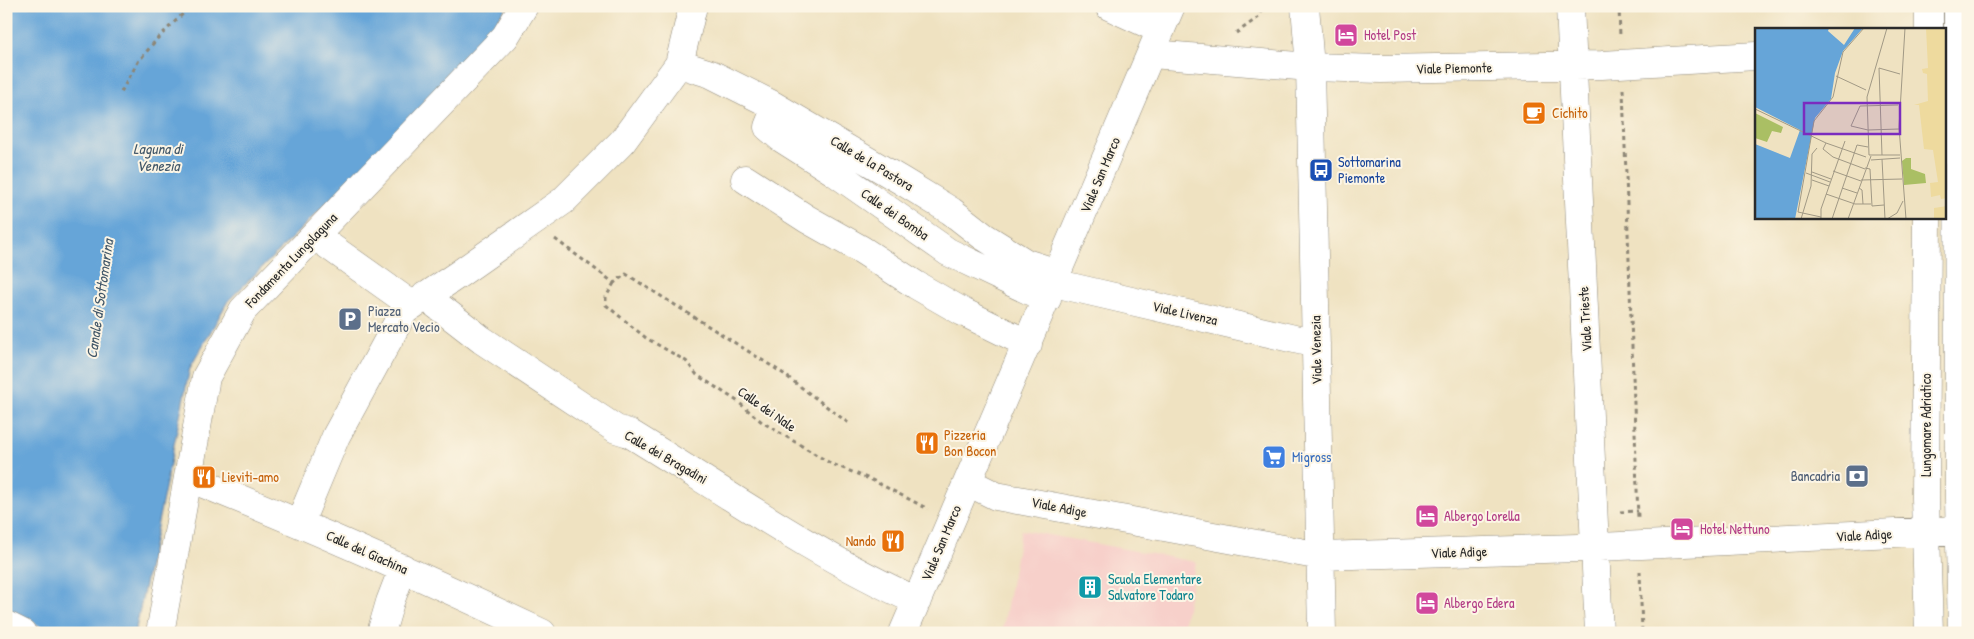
<svg xmlns="http://www.w3.org/2000/svg" width="1974" height="639" viewBox="0 0 1974 639" font-family="'Patrick Hand',sans-serif">
<rect width="100%" height="100%" fill="#fcf5e5"/>
<filter id="ink" filterUnits="userSpaceOnUse"><feTurbulence type="fractalNoise" baseFrequency=".02" numOctaves="2"/><feDisplacementMap in="SourceGraphic" scale="10" xChannelSelector="R" yChannelSelector="G"/><feConvolveMatrix kernelMatrix="1 2 1 2 8 2 1 2 1" color-interpolation-filters="sRGB"/></filter>
<filter id="wash" filterUnits="userSpaceOnUse"><feTurbulence type="fractalNoise" baseFrequency=".0096" numOctaves="4" result="noise"/><feDisplacementMap in="SourceGraphic" scale="20" xChannelSelector="R" yChannelSelector="G"/><feGaussianBlur stdDeviation="1.12" result="paint"/><feColorMatrix in="noise" values="0 0 0 0 0 0 0 0 0 0 0 0 0 0 0 0 0 1.4 0 .05"/><feComposite in="paint" operator="in"/></filter>
<g filter="url(#wash)">
<rect width="100%" height="100%" fill="#efe2c1"/>
<!-- built -->
<path fill="#f7d0ca" d="M 1021,530 L 1196,562 L 1182,633 L 1002,633 Z"/>
<!-- water -->
<path fill="#66a5d8" stroke="#486882" d="M 6,6 L 507,6 L 473,59 L 228,301 L 190,368 L 135,633 L 6,633 Z"/>
<!-- pier -->
<path fill="#efe2c1" d="M 6,609 L 54,633 L 6,633 Z"/>
</g>
<g filter="url(#ink)">
<g fill="none" stroke-linecap="round" stroke-linejoin="round">
<!-- minor casing -->
<g stroke="#8d8676" stroke-width="29">
<path id="minor" d="M 1109,6 L 1161,30
M 1305,6 L 1310,67 L 1322,633
M 1570,6 L 1599,633
M 1958,6 L 1959,498 L 1962,633
M 1929,29 L 1929,6
M 1152,54 L 1310,67 L 1381,69 L 1602,65 L 1756,56
M 679,64 L 711,74 L 771,104 L 902,181 L 951,211 L 983,236 L 1026,263 L 1058,273
M 776,107 L 768,127 L 781,138 L 833,171 L 948,252 L 1047,299
M 745,179 L 807,219 L 862,250 L 916,285 L 963,312 L 1028,344
M 1927,218 L 1925,498 L 1929,633
M 315,236 L 412,305
M 1054,283 L 1316,344
M 425,296 L 482,340 L 616,429 L 629,433 C 724,491 815,555 917,601
M 189,478 C 309,526 426,578 542,633
M 968,482 L 996,496 L 1321,556 L 1578,548 L 1959,530
M 300,522 L 336,436 L 404,311 L 459,274 L 563,201 L 622,142 L 679,64 L 693,6
M 6,625 L 22,633
M 160,633 L 206,377 L 243,310 L 505,37 L 524,6
M 381,633 L 390,602 L 403,568
M 903,633 L 1171,6"/>
</g>
<!-- path -->
<path stroke="#8d8676" stroke-width="3" stroke-dasharray="4 4" stroke-linecap="butt" d="M 1619,6 L 1620,38
M 1236,33 L 1259,17 L 1262,6
M 1623,89 L 1638,518
M 121,92 L 138,62 L 157,39 L 191,6
M 555,239 L 614,283 L 626,274 L 781,372 L 851,425
M 614,283 L 606,297 L 606,305 L 646,338 L 686,361 L 697,375 L 737,401 L 762,422 L 830,463 L 872,480 L 928,509
M 1620,512 L 1638,511
M 1640,571 L 1642,633"/>
<!-- minor -->
<use href="#minor" stroke="#fff" stroke-width="28"/>
</g>
</g>
<!-- icons -->
<defs>
<g id="hotel-square" transform="scale(1.25)"><rect x="-9" y="-9" width="18" height="18" rx="4" fill="#d1479c" stroke="#fcf5e5"/><path d="M-6-4.5h1.5V1H6V5H4.5V3h-9V5H-6ZM-4 0a1.8 1.8 0 1 1 3.6 0ZM.5 0V-2.5h3Q6-2.5 6 0Z" fill="#fff"/></g>
<g id="cafe-square" transform="scale(1.25)"><rect x="-9" y="-9" width="18" height="18" rx="4" fill="#e8710a" stroke="#fcf5e5"/><path d="M-5.5-4.5H6V0H3Q3 3.5 0 3.5H-2.5Q-5.5 3.5-5.5 0ZM3-3.2v2h1.7v-2ZM-6 4.5H4V6H-6Z" fill="#fff"/></g>
<g id="bus-square" transform="scale(1.25)"><rect x="-9" y="-9" width="18" height="18" rx="4" fill="#1a4fb4" stroke="#fcf5e5"/><path d="M-5-6H5V4H4V6H2V4H-2V6H-4V4H-5ZM-3.5-4V0h7V-4ZM-3.5 1.2v1.5H-2V1.2ZM2 1.2v1.5H3.5V1.2Z" fill="#fff"/></g>
<g id="parking-square" transform="scale(1.25)"><rect x="-9" y="-9" width="18" height="18" rx="4" fill="#5c6f8a" stroke="#fcf5e5"/><path d="M-3.5-5.5H1a3.5 3.5 0 0 1 0 7H-1V5.5H-3.5ZM-1-3.4V-.6H.8a1.4 1.4 0 0 0 0-2.8Z" fill="#fff"/></g>
<g id="restaurant-square" transform="scale(1.25)"><rect x="-9" y="-9" width="18" height="18" rx="4" fill="#e8710a" stroke="#fcf5e5"/><path d="M-5-6h1v4h1v-4h1v4h1v-4h1v5L-1.5 .5V6h-2V.5L-5-1ZM5-6V6H3V1.5H1.5Q1.5-4 5-6Z" fill="#fff"/></g>
<g id="supermarket-square" transform="scale(1.25)"><rect x="-9" y="-9" width="18" height="18" rx="4" fill="#3f7fe0" stroke="#fcf5e5"/><path d="M-6-5.5h2.5l.6 2H6L4.5 2H-2.5L-4.4-4H-6ZM-1.5 3.2a1.3 1.3 0 1 0 .1 0ZM3 3.2a1.3 1.3 0 1 0 .1 0Z" fill="#fff"/></g>
<g id="bank-square" transform="scale(1.25)"><rect x="-9" y="-9" width="18" height="18" rx="4" fill="#5c6f8a" stroke="#fcf5e5"/><path d="M-6-4H6V4H-6ZM0-2.3a2.3 2.3 0 1 0 0 4.6a2.3 2.3 0 1 0 0-4.6Z" fill="#fff"/></g>
<g id="building-square" transform="scale(1.25)"><rect x="-9" y="-9" width="18" height="18" rx="4" fill="#0f9aa8" stroke="#fcf5e5"/><path d="M-4-6H4V6H1V3H-1V6H-4ZM-2.5-4.3h1.7v1.8h-1.7ZM.8-4.3h1.7v1.8H.8ZM-2.5-1h1.7V.8h-1.7ZM.8-1h1.7V.8H.8Z" fill="#fff"/></g>
</defs>
<g fill-rule="evenodd">
<use href="#hotel-square" x="1346" y="35"/>
<use href="#cafe-square" x="1534" y="113"/>
<use href="#bus-square" x="1321" y="170"/>
<use href="#parking-square" x="350" y="319"/>
<use href="#restaurant-square" x="927" y="443"/>
<use href="#supermarket-square" x="1274" y="457"/>
<use href="#bank-square" x="1857" y="476"/>
<use href="#restaurant-square" x="204" y="477"/>
<use href="#hotel-square" x="1427" y="516"/>
<use href="#hotel-square" x="1682" y="529"/>
<use href="#restaurant-square" x="893" y="541"/>
<use href="#building-square" x="1090" y="587"/>
<use href="#hotel-square" x="1427" y="603"/>
</g>
<g text-anchor="middle" stroke-width="4" stroke-linejoin="round" paint-order="stroke">
<!-- hotel labels -->
<g font-size="14" fill="#b23c85" stroke="#fcf5e5" text-anchor="start">
<text x="1364" y="40">Hotel Post</text>
<text x="1444" y="521">Albergo Lorella</text>
<text x="1700" y="534">Hotel Nettuno</text>
<text x="1444" y="608">Albergo Edera</text>
</g>
<!-- street labels -->
<g font-size="14" fill="#2b2b2b" stroke="#fcf5e5">
<text transform="translate(1454 68) rotate(-1)" y="5">Viale Piemonte</text>
<text transform="translate(872 163) rotate(31)" y="5">Calle de la Pastora</text>
<text transform="translate(1100 175) rotate(-67)" y="5">Viale San Marco</text>
<text transform="translate(895 214) rotate(35)" y="5">Calle dei Bomba</text>
<text transform="translate(291 260) rotate(-46)" y="5">Fondamenta Lungolaguna</text>
<text transform="translate(1185 313) rotate(13)" y="5">Viale Livenza</text>
<text transform="translate(1585 319) rotate(-93)" y="5">Viale Trieste</text>
<text transform="translate(1316 350) rotate(-91)" y="5">Viale Venezia</text>
<text transform="translate(767 409) rotate(35)" y="5">Calle dei Nale</text>
<text transform="translate(1926 425) rotate(-90)" y="5">Lungomare Adriatico</text>
<text transform="translate(666 457) rotate(30)" y="5">Calle dei Bragadini</text>
<text transform="translate(1059 507) rotate(11)" y="5">Viale Adige</text>
<text transform="translate(1864 535) rotate(-3)" y="5">Viale Adige</text>
<text transform="translate(941 543) rotate(-67)" y="5">Viale San Marco</text>
<text transform="translate(367 552) rotate(24)" y="5">Calle del Giachina</text>
<text transform="translate(1459 552) rotate(-2)" y="5">Viale Adige</text>
</g>
<!-- food labels -->
<g font-size="14" fill="#c56008" stroke="#fcf5e5" text-anchor="start">
<text x="1552" y="118">Cichito</text>
<text x="944" y="440">Pizzeria<tspan x="944" dy="16">Bon Bocon</tspan></text>
<text x="222" y="482">Lieviti-amo</text>
<text x="876" y="546" text-anchor="end">Nando</text>
</g>
<!-- transit labels -->
<g font-size="14" fill="#164399" stroke="#fcf5e5" text-anchor="start">
<text x="1338" y="167">Sottomarina<tspan x="1338" dy="16">Piemonte</tspan></text>
</g>
<!-- service labels -->
<g font-size="14" fill="#4e5e75" stroke="#fcf5e5" text-anchor="start">
<text x="368" y="316">Piazza<tspan x="368" dy="16">Mercato Vecio</tspan></text>
<text x="1840" y="481" text-anchor="end">Bancadria</text>
</g>
<!-- shop labels -->
<g font-size="14" fill="#366cbe" stroke="#fcf5e5" text-anchor="start">
<text x="1292" y="462">Migross</text>
</g>
<!-- culture labels -->
<g font-size="14" fill="#0d838f" stroke="#fcf5e5" text-anchor="start">
<text x="1108" y="584">Scuola Elementare<tspan x="1108" dy="16">Salvatore Todaro</tspan></text>
</g>
<!-- water labels -->
<g font-size="15" font-style="italic" fill="#405668" stroke="#fcf5e5">
<text x="158" y="154">Laguna di<tspan x="158" dy="17">Venezia</tspan></text>
<text transform="translate(100 299) rotate(-82)" y="5">Canale di Sottomarina</text>
</g>
</g>
<!-- overview -->
<g transform="translate(1755 28)">
<rect width="191" height="191" fill="#efe2c1"/>
<path d="M 0,85 L 28,99 L 26,105 L 17,103 L 12,114 L 0,110 ZM 151,130 L 156,130 L 156,141 L 170,146 L 171,155 L 149,157 L 147,133 Z" fill="#aabf64"/>
<path d="M 171,0 L 191,0 L 192,170 L 186,171 L 185,167 L 176,169 L 175,155 L 183,154 L 178,122 L 169,121 L 164,77 L 159,77 L 173,73 L 172,46 L 168,45 L 167,41 L 173,40 ZM 192,178 L 191,191 L 179,191 L 179,180 Z" fill="#eeda9e"/>
<path d="M 0,0 L 74,0 L 73,3 L 89,17 L 100,0 L 108,0 L 88,23 L 80,45 L 76,71 L 60,90 L 40,191 L 0,191 L 0,116 L 35,130 L 45,102 L 0,79 Z" fill="#66a5d8"/>
<path fill="none" stroke="#a19985" stroke-width="1" d="M 150,0 L 144,99 L 151,191M 124,40 L 127,127M 124,40 L 145,46M 81,48 L 111,62M 143,77 L 105,78 L 96,98 L 113,102 L 144,101M 0,81 L 71,115 L 111,129M 71,115 L 68,121 L 78,129 L 110,141M 114,127 L 112,69 L 132,0M 114,127 L 145,127M 127,131 L 130,191M 116,132 L 145,130M 110,140 L 115,141 L 117,178 L 129,177M 78,143 L 106,153M 57,144 L 76,151M 51,145 L 75,154M 57,152 L 74,158M 106,152 L 147,151M 87,160 L 102,165M 104,160 L 107,162 L 108,176M 71,166 L 100,176 L 116,176M 66,189 L 43,184 L 59,93 L 78,69 L 88,24 L 109,0M 46,191 L 56,158 L 57,126 L 62,120M 66,191 L 66,181 L 90,113M 77,191 L 102,117 L 113,119M 93,191 L 116,128M 132,191 L 142,185 L 148,173"/>
<path fill="#7b2cbf" fill-opacity="0.15" stroke="#7b2cbf" stroke-width="2.5" d="M 49,75 L 145,75 L 145,106 L 49,106 Z"/>
<rect width="191" height="191" fill="none" stroke="#2b2b2b" stroke-width="2.5"/>
</g>
<!-- margin -->
<rect width="1974" height="639" fill="none" stroke="#fcf5e5" stroke-width="25"/>
</svg>
